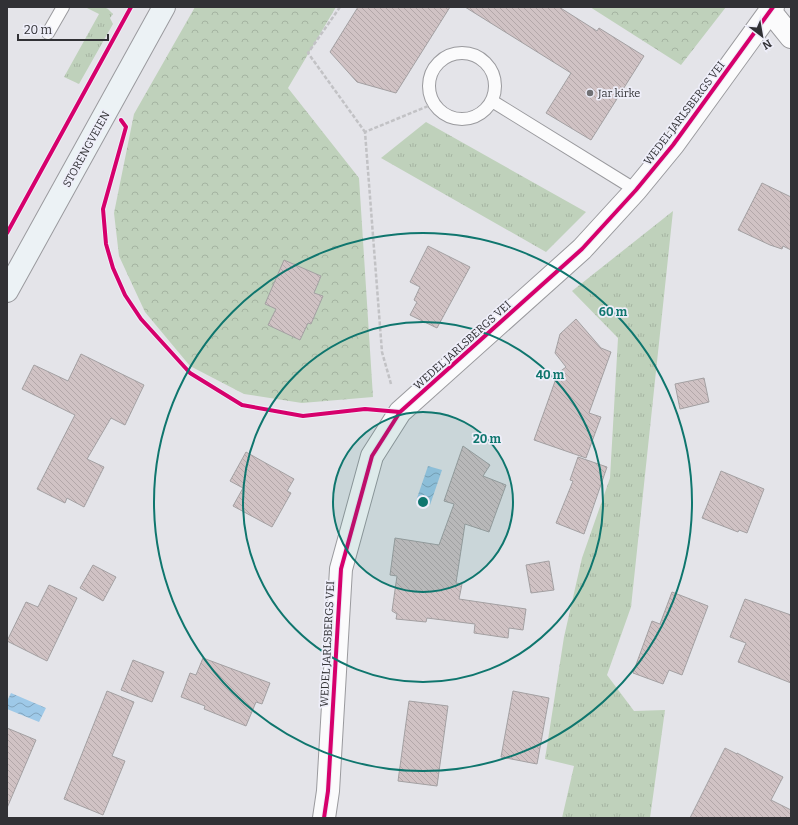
<svg xmlns="http://www.w3.org/2000/svg" width="798" height="825" viewBox="0 0 798 825" font-family="Bitter,serif">
<defs>
<pattern id="grass-tufts" width="24" height="20" patternUnits="userSpaceOnUse"><rect width="24" height="20" fill="#bfd1bb"/><path d="M3 7l-1-3M5 7V3M7 7l1-3M15 17l-1-3M17 17v-4M19 17l1-3" fill="none" stroke="#a5b4a1"/></pattern>
<pattern id="park-crowns" width="20" height="18" patternUnits="userSpaceOnUse"><rect width="20" height="18" fill="#bfd1bb"/><path d="M2 6a3 3 0 1 1 6 0M12 15a3 3 0 1 1 6 0" fill="none" stroke="#a5b4a1"/></pattern>
<pattern id="water-waves" width="16" height="10" patternUnits="userSpaceOnUse"><rect width="16" height="10" fill="#9ec9e8"/><path d="M0 5q4-4 8 0t8 0" fill="none" stroke="#81a4bd"/></pattern>
<pattern id="building-back-hatch" width="6" height="6" patternUnits="userSpaceOnUse"><rect width="6" height="6" fill="#d0c2c4"/><path d="M-1 5l2 2M0 0l6 6M5-1l2 2" fill="none" stroke="#b3a7a9"/></pattern>
</defs>
<rect width="100%" height="100%" fill="#e4e4e9"/>
<!-- grass -->
<path fill="url(#grass-tufts)" d="M 104,7 L 108,9 L 113,14 L 110,18 L 113,24 L 79,84 L 64,77 L 99,14 L 87,8 Z
M 426,122 L 586,212 L 546,252 L 381,158 Z
M 673,211 L 631,607 L 607,675 L 634,711 L 665,710 L 650,818 L 562,818 L 574,766 L 545,759 L 564,637 L 582,558 L 610,478 L 618,338 L 572,291 Z"/>
<!-- park -->
<path fill="url(#park-crowns)" d="M 195,7 L 336,7 L 288,88 L 359,178 L 373,397 L 302,403 L 244,394 L 190,366 L 145,312 L 119,256 L 114,213 L 134,114 Z
M 590,7 L 726,7 L 681,65 Z"/>
<!-- water -->
<path fill="url(#water-waves)" d="M 428,466 L 442,470 L 430,505 L 416,501 Z
M 11,693 L 46,708 L 39,722 L 7,709 L 7,701 Z"/>
<!-- building -->
<path fill="url(#building-back-hatch)" stroke="#a3a0a2" d="M 358,7 L 450,7 L 396,93 L 357,82 L 330,52 Z
M 465,7 L 559,7 L 597,31 L 599,28 L 644,56 L 591,140 L 546,113 L 571,73 Z
M 762,183 L 791,197 L 791,250 L 783,246 L 782,249 L 770,245 L 738,230 Z
M 428,246 L 470,267 L 437,328 L 410,315 L 417,302 L 414,300 L 420,287 L 410,282 Z
M 284,260 L 321,276 L 314,293 L 323,296 L 311,324 L 308,323 L 300,340 L 268,325 L 276,309 L 265,304 Z
M 576,319 L 601,348 L 611,352 L 589,413 L 601,417 L 586,458 L 534,440 L 558,373 L 566,367 L 555,353 L 560,334 Z
M 81,354 L 144,385 L 125,425 L 111,418 L 87,459 L 104,467 L 84,507 L 67,498 L 65,503 L 37,489 L 75,415 L 22,389 L 34,365 L 68,381 Z
M 704,378 L 709,402 L 680,409 L 675,384 Z
M 463,446 L 490,465 L 483,476 L 506,485 L 489,532 L 465,524 L 456,583 L 462,584 L 459,599 L 526,609 L 523,630 L 509,628 L 508,638 L 474,633 L 475,624 L 427,618 L 426,622 L 396,619 L 397,614 L 392,611 L 397,576 L 390,575 L 395,538 L 439,545 L 454,504 L 444,501 Z
M 246,452 L 294,479 L 287,491 L 291,493 L 272,527 L 233,506 L 243,488 L 230,481 Z
M 578,457 L 607,467 L 584,534 L 556,523 L 573,481 L 570,480 Z
M 721,471 L 764,489 L 747,533 L 739,530 L 738,532 L 702,518 Z
M 549,561 L 554,590 L 531,593 L 526,565 Z
M 93,565 L 116,577 L 103,601 L 80,588 Z
M 49,585 L 77,598 L 47,661 L 7,641 L 26,602 L 38,607 Z
M 672,592 L 708,606 L 682,675 L 669,670 L 663,684 L 633,673 L 652,621 L 660,624 Z
M 745,599 L 791,615 L 791,683 L 738,662 L 746,643 L 730,637 Z
M 203,658 L 270,683 L 262,704 L 256,702 L 246,726 L 204,709 L 205,706 L 181,697 L 190,673 L 196,675 Z
M 133,660 L 164,672 L 152,702 L 121,690 Z
M 107,691 L 134,702 L 112,756 L 125,761 L 103,815 L 64,799 Z
M 513,691 L 549,698 L 537,764 L 501,757 Z
M 409,701 L 448,706 L 437,786 L 398,781 Z
M 7,728 L 36,740 L 7,808 Z
M 725,748 L 737,754 L 737,753 L 783,777 L 771,800 L 791,810 L 791,818 L 690,818 Z"/>
<g fill="none" stroke-linecap="round" stroke-linejoin="round">
<!-- lane casing -->
<g stroke="#9a9a9e" stroke-width="14">
<path id="lane" d="M 48,33 L 63,7
M429 86a33 33 0 1 1 66 0a33 33 0 1 1-66 0Z
M 492,101 L 636,190"/>
</g>
<!-- street casing -->
<g stroke="#9a9a9e" stroke-width="24">
<path id="street" d="M 770,11 L 791,37
M 324,818 L 328,791 L 341,569 L 372,456 L 400,412 L 582,249 L 636,190 L 673,145 L 773,7"/>
</g>
<!-- secondary casing -->
<g stroke="#9a9a9e" stroke-width="24">
<path id="secondary" d="M 7,291 L 164,7"/>
</g>
<!-- path -->
<path stroke="#c2c2c5" stroke-width="2.5" stroke-dasharray="4 2" stroke-linecap="butt" d="M 340,7 L 308,53 L 365,132
M 391,384 L 382,352 L 365,132 L 433,104"/>
<!-- lane -->
<use href="#lane" stroke="#fbfbfc" stroke-width="12"/>
<!-- street -->
<use href="#street" stroke="#fbfbfc" stroke-width="22"/>
<!-- secondary -->
<use href="#secondary" stroke="#ecf2f5" stroke-width="22"/>
<!-- cycleway casing -->
<g stroke="#eeeef9" stroke-width="6">
<path id="cycleway" d="M 121,120 L 126,127 L 103,209 L 106,244 L 113,268 L 125,295 L 141,319 L 190,373 L 242,405 L 303,416 L 365,409 L 400,412
M 7,233 L 131,7
M 324,818 L 328,791 L 341,569 L 372,456 L 400,412 L 582,249 L 636,190 L 673,145 L 773,7"/>
</g>
<!-- cycleway -->
<use href="#cycleway" stroke="#d6006c" stroke-width="4"/>
</g>
<!-- distance rings -->
<circle cx="423" cy="502" r="90" fill="#0f766e" fill-opacity=".12"/>
<g fill="none" stroke="#0f766e" stroke-width="2">
<circle cx="423" cy="502" r="90"/>
<circle cx="423" cy="502" r="180"/>
<circle cx="423" cy="502" r="269"/>
</g>
<!-- markers -->
<circle fill="#707074" stroke="#eeeef9" stroke-width="1.5" cx="590" cy="93" r="4"/>
<g text-anchor="middle" stroke-width="3.5" stroke-linejoin="round" paint-order="stroke">
<!-- poi labels -->
<g font-size="11" fill="#313135" stroke="#eeeef9" text-anchor="start">
<text x="598" y="97">Jar kirke</text>
</g>
<!-- street labels -->
<g font-size="11" fill="#313135" stroke="#eeeef9">
<text transform="translate(684 113) rotate(-53)" y="4">WEDEL JARLSBERGS VEI</text>
<text transform="translate(86 149) rotate(-61)" y="4">STORENGVEIEN</text>
<text transform="translate(462 345) rotate(-42)" y="4">WEDEL JARLSBERGS VEI</text>
<text transform="translate(327 644) rotate(-87)" y="4">WEDEL JARLSBERGS VEI</text>
</g>
</g>
<circle cx="423" cy="502" r="6" fill="#0f766e" stroke="#eeeef9" stroke-width="2"/>
<g font-size="12" text-anchor="middle" font-weight="bold" fill="#0f766e" stroke="#eeeef9" stroke-width="3.5" stroke-linejoin="round" paint-order="stroke">
<text x="613" y="316">60 m</text>
<text x="550" y="379">40 m</text>
<text x="487" y="443">20 m</text>
</g>
<!-- border -->
<rect width="798" height="825" fill="none" stroke="#313135" stroke-width="16"/>
<!-- north arrow -->
<g transform="translate(762 36) rotate(149)" stroke="#eeeef9" stroke-width="3" paint-order="stroke">
<path d="M0-3L7 15L0 10L-7 15Z" fill="#313135"/>
<text y="-6" font-size="11" font-weight="bold" text-anchor="middle" fill="#313135">N</text>
</g>
<!-- scale -->
<path d="M18 34v6h90v-6" fill="none" stroke="#313135" stroke-width="2"/>
<text x="24" y="34" font-size="12" fill="#313135" stroke="#eeeef9" stroke-width="3" paint-order="stroke">20 m</text>
</svg>
